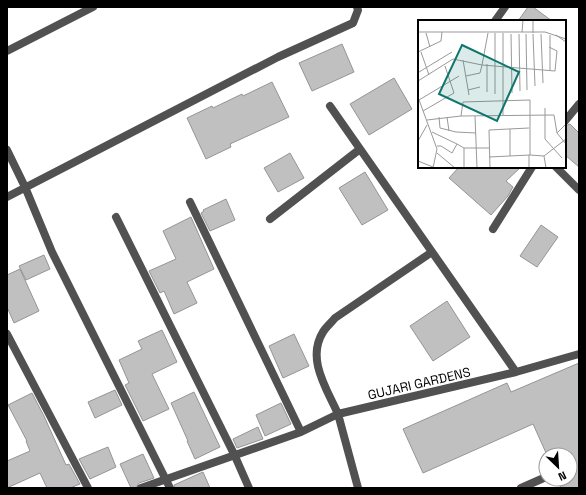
<svg xmlns="http://www.w3.org/2000/svg" width="586" height="495" viewBox="0 0 586 495" font-family="'Space Grotesk',sans-serif">
<rect width="100%" height="100%" fill="#fff"/>
<!-- building -->
<path fill="#c0c0c0" stroke="#959595" d="M 528,7 L 533,7 L 552,21 L 518,21 Z
M 342,44 L 354,72 L 312,91 L 299,63 Z
M 394,78 L 412,109 L 369,135 L 350,104 Z
M 272,82 L 289,117 L 230,144 L 231,147 L 206,159 L 187,118 L 212,106 L 213,108 L 242,94 L 243,96 Z
M 570,124 L 579,133 L 579,167 L 565,155 L 565,126 Z
M 290,153 L 304,178 L 278,192 L 264,168 Z
M 459,167 L 521,167 L 506,181 L 513,187 L 508,196 L 491,215 L 449,178 Z
M 365,172 L 388,210 L 362,225 L 339,188 Z
M 226,199 L 235,220 L 210,231 L 201,213 L 204,211 L 203,210 Z
M 191,217 L 214,269 L 187,282 L 197,303 L 174,314 L 164,291 L 160,293 L 149,271 L 176,259 L 163,231 Z
M 541,225 L 558,237 L 537,267 L 520,256 Z
M 44,255 L 50,269 L 26,280 L 19,266 Z
M 20,269 L 39,311 L 14,323 L 7,307 L 7,275 Z
M 447,301 L 470,337 L 433,361 L 410,326 Z
M 162,330 L 177,362 L 152,374 L 169,409 L 143,421 L 125,385 L 129,383 L 119,360 L 142,349 L 138,341 Z
M 294,334 L 309,366 L 283,378 L 269,346 Z
M 579,363 L 579,488 L 561,488 L 557,479 L 570,479 L 570,455 L 547,455 L 533,424 L 423,473 L 403,429 L 507,383 L 511,392 Z
M 115,390 L 122,405 L 95,418 L 88,402 Z
M 194,392 L 220,447 L 195,459 L 187,441 L 188,441 L 171,403 Z
M 32,393 L 44,416 L 66,465 L 69,464 L 80,484 L 70,488 L 47,488 L 40,473 L 7,488 L 7,461 L 30,451 L 26,441 L 27,441 L 8,405 Z
M 281,403 L 291,424 L 265,436 L 256,415 Z
M 258,427 L 263,439 L 237,448 L 233,439 Z
M 108,447 L 116,467 L 90,479 L 79,459 Z
M 143,454 L 154,478 L 139,483 L 136,488 L 131,488 L 120,464 Z
M 203,472 L 210,488 L 175,488 L 174,485 Z"/>
<g fill="none" stroke-linecap="round" stroke-linejoin="round">
<!-- service -->
<path stroke="#515151" stroke-width="8" d="M 521,488 L 546,477"/>
<!-- minor -->
<path stroke="#515151" stroke-width="8" d="M 495,21 L 505,7
M 7,51 L 93,7
M 330,106 L 516,372
M 565,121 L 579,104
M 7,150 L 25,187 L 52,252 L 170,488
M 556,167 L 579,190
M 7,197 L 278,57 L 353,23 L 358,10 L 357,7
M 190,202 L 301,432
M 116,217 L 234,454 L 249,488
M 270,219 L 360,149
M 493,229 L 532,167
M 7,334 L 88,488
M 141,488 L 301,432 L 338,414 C 327,389 306,359 323,332 C 326,327 331,323 335,318 L 432,252
M 358,488 L 338,414 L 516,372 L 579,354"/>
</g>
<g text-anchor="middle" stroke-width="3.5" stroke-linejoin="round" paint-order="stroke">
<!-- street labels -->
<g font-size="13" fill="#000" stroke="#fff">
<text transform="translate(419 383) rotate(-13)" y="5">GUJARI GARDENS</text>
</g>
</g>
<!-- overview -->
<g transform="translate(418 20)">
<rect width="148" height="148" fill="#fff"/>
<path fill="none" stroke="#999" stroke-width="1" d="M 115,0 L 115,13M 0,12 L 127,12 L 148,19M 104,12 L 105,0M 8,13 L 12,27M 77,13 L 77,74M 85,13 L 85,95M 93,14 L 94,73M 101,14 L 102,71M 108,14 L 109,70M 115,14 L 117,66M 123,14 L 125,63M 138,15 L 148,22M 0,32 L 23,21 L 24,12M 3,32 L 11,55M 45,40 L 51,75M 69,44 L 69,72M 132,50 L 132,15M 1,52 L 34,32M 48,56 L 62,53 L 64,45 L 137,51 L 139,31 L 131,27M 0,61 L 35,39 L 64,45 L 70,13M 50,70 L 62,67M 0,77 L 19,129 L 15,148M 1,80 L 41,56M 127,88 L 127,119 L 144,138M 5,91 L 36,73 L 27,46M 43,96 L 45,82 L 112,80 L 112,135 L 71,137M 57,96 L 59,148M 21,97 L 22,108 L 38,112 L 58,113M 29,97 L 31,111M 9,100 L 43,96 L 136,95 L 139,113 L 148,124M 92,109 L 92,136M 14,112 L 39,124M 139,113 L 148,104M 0,121 L 9,105M 19,126 L 23,126 L 34,133 L 39,124 L 46,128 L 71,128M 19,133 L 37,148M 111,135 L 111,148M 112,135 L 126,136 L 148,119M 126,136 L 128,148M 0,141 L 15,147M 46,148 L 46,128M 72,148 L 71,110 L 111,108"/>
<path fill="#0f766e" fill-opacity="0.15" stroke="#0f766e" stroke-width="2" d="M 44,25 L 101,52 L 79,101 L 21,74 Z"/>
<rect width="148" height="148" fill="none" stroke="#000" stroke-width="2"/>
</g>
<!-- border -->
<rect width="586" height="495" fill="none" stroke="#000000" stroke-width="16"/>
<!-- north arrow -->
<g transform="translate(558 467) rotate(155)"><circle r="19" fill="#ffffff" stroke="#999999"/>
<path d="M0-3L7 15L0 10L-7 15Z" fill="#000000"/>
<text y="-6" font-size="11" font-weight="bold" text-anchor="middle" fill="#000000">N</text>
</g>
</svg>
